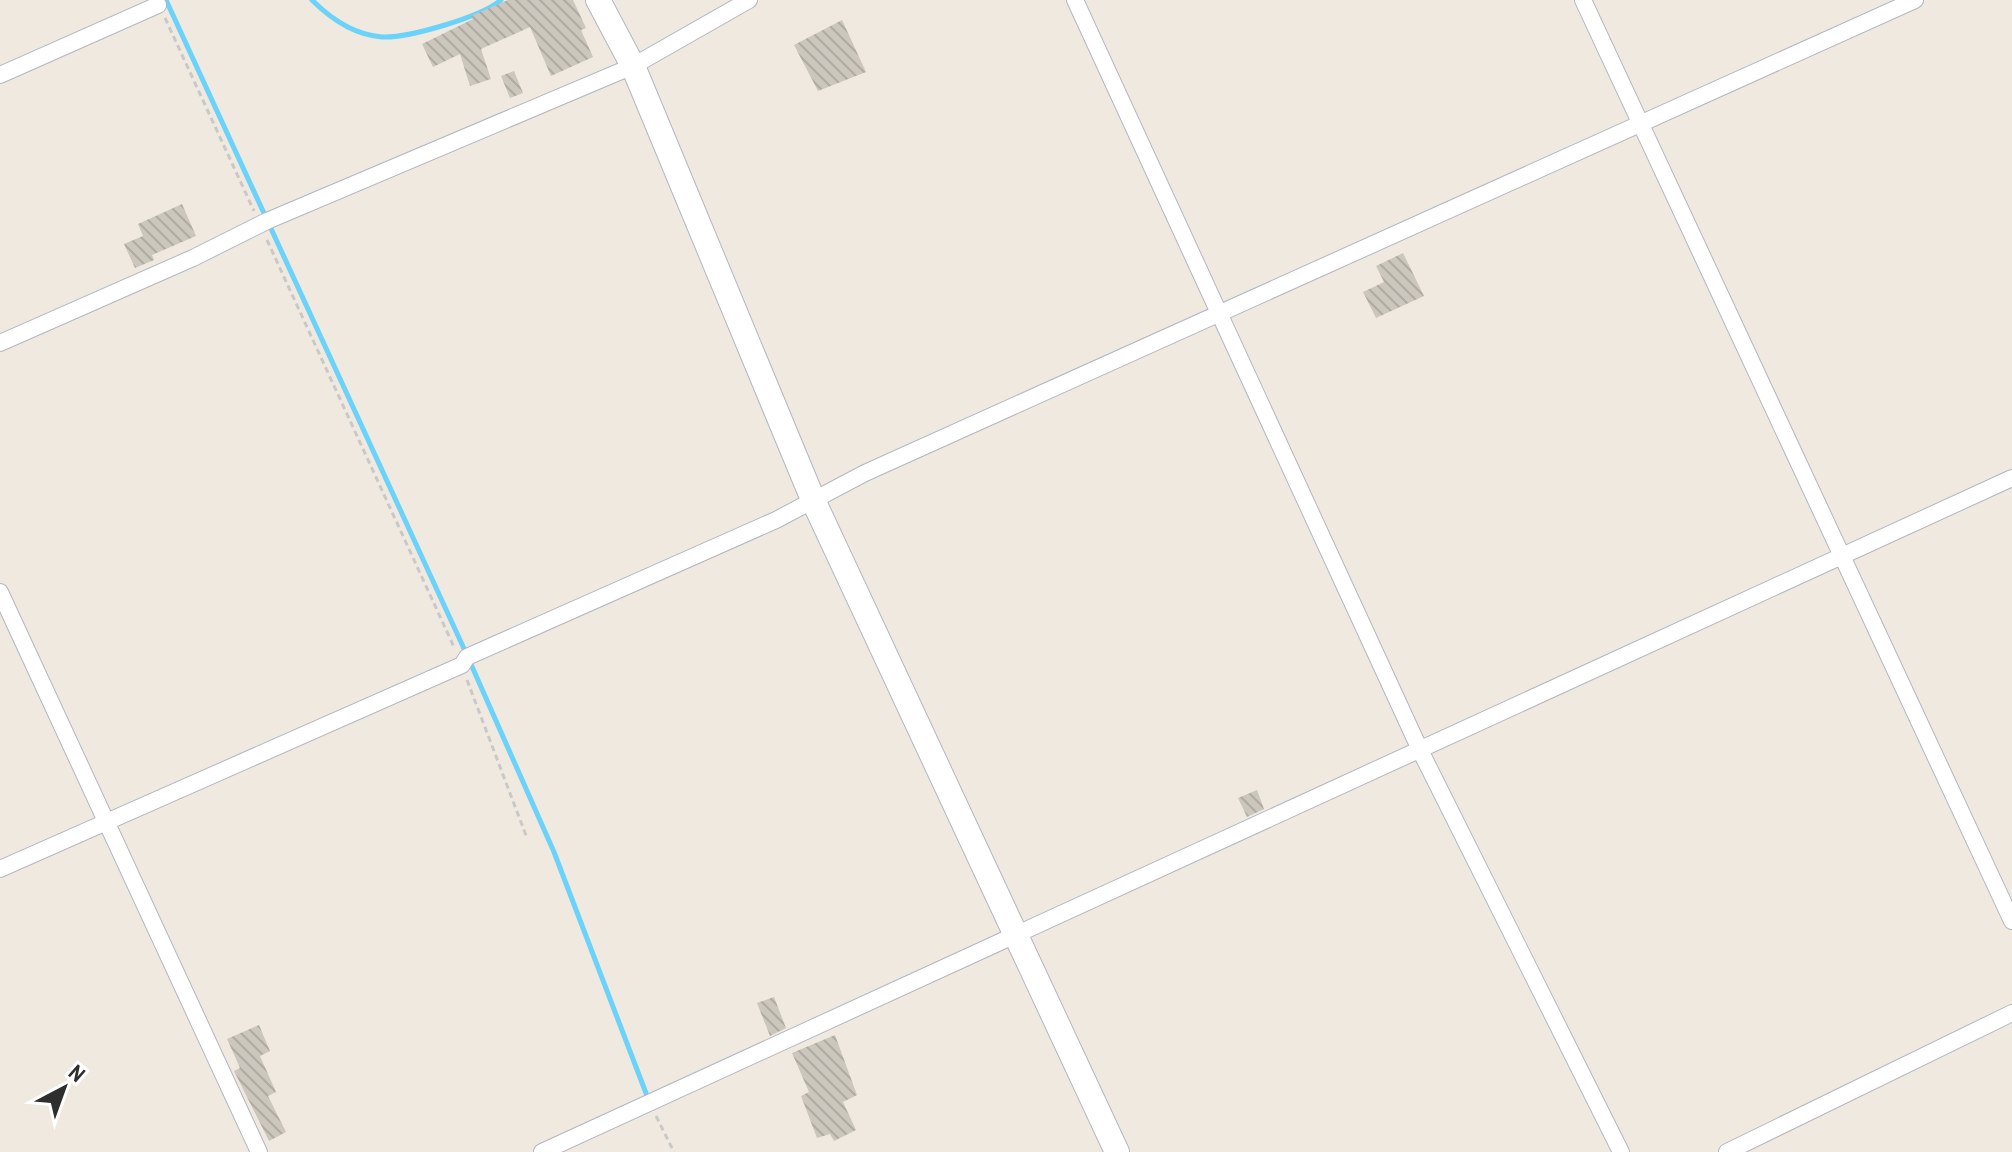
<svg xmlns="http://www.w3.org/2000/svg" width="2012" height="1152" viewBox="0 0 2012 1152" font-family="'Archivo Narrow',sans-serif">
<defs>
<pattern id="building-back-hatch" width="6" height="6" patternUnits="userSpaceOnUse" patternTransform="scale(2)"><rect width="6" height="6" fill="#cbc7bd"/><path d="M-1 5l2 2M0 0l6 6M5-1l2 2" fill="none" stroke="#afaba3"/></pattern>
</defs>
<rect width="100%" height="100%" fill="#f0e9df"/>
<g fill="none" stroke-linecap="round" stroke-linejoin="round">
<!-- stream -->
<path stroke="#6bd3f9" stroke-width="5" d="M 166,0 L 466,653
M 312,0 C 330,18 355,35 382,37 C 409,38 481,17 501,0
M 470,662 L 554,852 L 649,1101"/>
</g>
<!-- building -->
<path fill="url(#building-back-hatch)" d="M 508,0 L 573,0 L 586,28 L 581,30 L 593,57 L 551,76 L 530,27 L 481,49 L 491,79 L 470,86 L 460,54 L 433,67 L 422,44 L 473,19 L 471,16 Z
M 842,20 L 866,72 L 818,91 L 794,45 Z
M 514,71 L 523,93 L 510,98 L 501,76 Z
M 182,204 L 196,236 L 152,255 L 154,260 L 135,268 L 124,244 L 143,236 L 138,224 Z
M 1403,253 L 1424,296 L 1376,318 L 1363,292 L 1384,282 L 1376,266 Z
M 1257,790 L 1264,809 L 1247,817 L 1238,798 Z
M 774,997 L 786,1028 L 770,1036 L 757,1003 Z
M 259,1025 L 270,1051 L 260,1056 L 276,1092 L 268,1096 L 286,1132 L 269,1141 L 234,1071 L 240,1068 L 227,1039 Z
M 835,1035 L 857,1095 L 843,1102 L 856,1130 L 834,1141 L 830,1134 L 817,1138 L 801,1096 L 809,1092 L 792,1053 Z"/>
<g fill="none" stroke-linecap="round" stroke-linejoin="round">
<!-- street casing -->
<g stroke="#b3b6c2" stroke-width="18">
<path id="street" d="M 1075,0 L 1421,752 L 1621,1152
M 1583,0 L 2012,921
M 0,75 L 158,5
M 0,343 L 193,258 L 267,221 L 633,66 L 749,0
M 0,592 L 259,1152
M 0,869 L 462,665 L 467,657 L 776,520 L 865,473 L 1915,0
M 542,1152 L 2012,478
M 1727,1152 L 2012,1013"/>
</g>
<!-- secondary casing -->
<g stroke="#b3b6c2" stroke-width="26">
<path id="secondary" d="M 598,0 L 633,66 L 814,502 L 1117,1152"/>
</g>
<!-- path -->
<path stroke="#c9c9c9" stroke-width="3" stroke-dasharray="6 4" stroke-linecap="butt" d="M 165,18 L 254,211
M 267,240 L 454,647
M 467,680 L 527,838
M 656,1116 L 674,1152"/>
<!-- street -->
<use href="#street" stroke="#fff" stroke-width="16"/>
<!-- secondary -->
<use href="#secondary" stroke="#fff" stroke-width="24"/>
</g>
<!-- north arrow -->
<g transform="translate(64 1088) rotate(41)" stroke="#ffffff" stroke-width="6" paint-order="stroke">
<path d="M0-6L14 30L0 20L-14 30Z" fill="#2e2e2e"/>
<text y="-12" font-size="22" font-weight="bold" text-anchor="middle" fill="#2e2e2e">N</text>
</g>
</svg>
